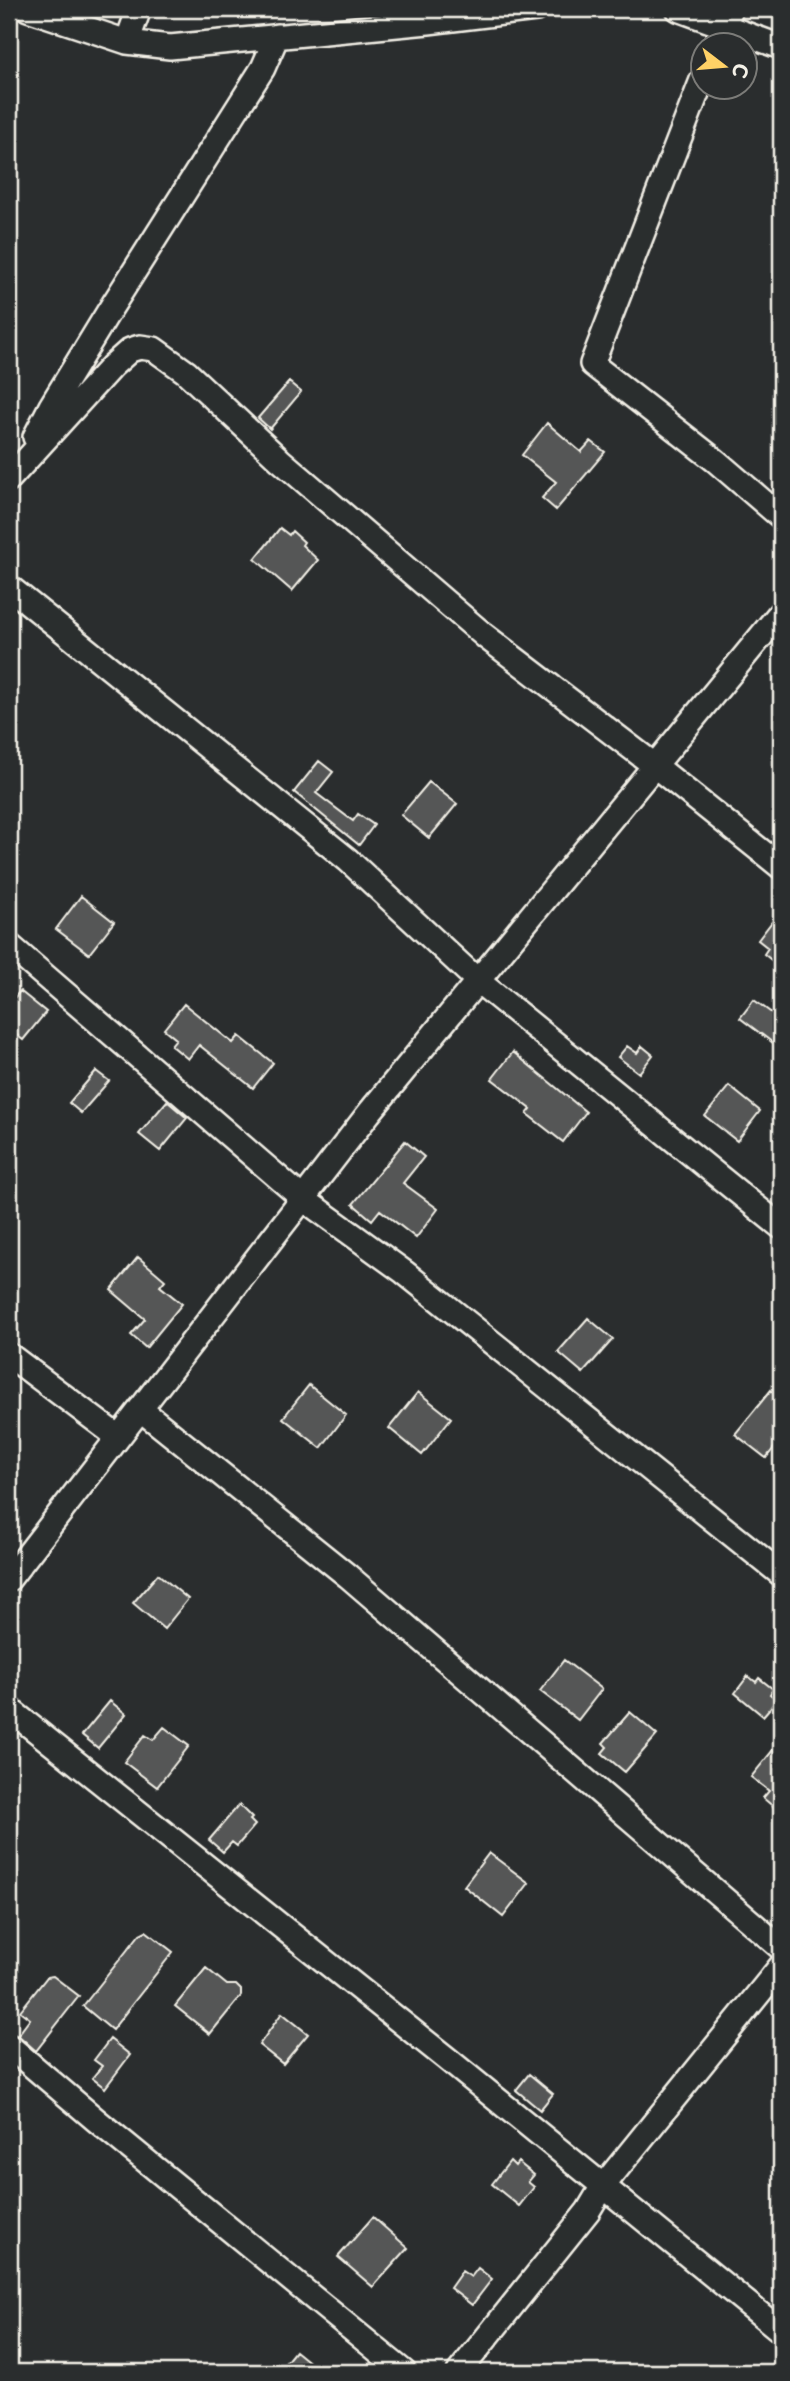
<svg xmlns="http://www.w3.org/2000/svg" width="790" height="2381" viewBox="0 0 790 2381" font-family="'Playpen Sans',sans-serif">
<rect width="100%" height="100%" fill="#2a2d2e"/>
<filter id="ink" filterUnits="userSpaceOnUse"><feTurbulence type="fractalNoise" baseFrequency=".0143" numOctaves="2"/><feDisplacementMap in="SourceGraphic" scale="14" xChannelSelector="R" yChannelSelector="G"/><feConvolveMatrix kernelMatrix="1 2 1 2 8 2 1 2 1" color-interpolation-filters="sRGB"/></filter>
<g filter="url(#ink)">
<!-- building -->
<path fill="#555756" stroke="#f4f1e8" stroke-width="2" d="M 289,382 L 301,392 L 270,429 L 258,418 Z
M 547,423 L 581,452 L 591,441 L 605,452 L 556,510 L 542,498 L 556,482 L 522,455 Z
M 280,528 L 289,535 L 292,531 L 304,542 L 302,545 L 318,560 L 292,591 L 255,559 Z
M 319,761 L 333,772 L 316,793 L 353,821 L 358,814 L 374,825 L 359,845 L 294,792 Z
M 429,782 L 457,804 L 429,838 L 401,815 Z
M 81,896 L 114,922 L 89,954 L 56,929 Z
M 781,910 L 781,968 L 764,954 L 768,948 L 758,940 Z
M 20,991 L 46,1012 L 23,1040 L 9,1029 L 9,1004 Z
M 754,1000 L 781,1020 L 781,1049 L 740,1018 Z
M 184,1004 L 233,1043 L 239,1036 L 273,1063 L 253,1088 L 199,1045 L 188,1059 L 171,1045 L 176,1039 L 164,1029 Z
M 627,1046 L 637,1053 L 642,1046 L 653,1055 L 639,1073 L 618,1057 Z
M 513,1052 L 586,1112 L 563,1142 L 527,1114 L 531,1109 L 492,1079 Z
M 96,1071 L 109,1081 L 81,1113 L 69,1103 Z
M 729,1086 L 760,1111 L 737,1141 L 705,1116 Z
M 167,1101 L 187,1118 L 160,1151 L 139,1134 Z
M 405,1141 L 424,1157 L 403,1183 L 438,1209 L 416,1238 L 380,1210 L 372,1220 L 353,1204 Z
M 138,1257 L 165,1280 L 160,1286 L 182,1304 L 146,1348 L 131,1335 L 145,1319 L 111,1290 Z
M 588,1318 L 613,1339 L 583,1373 L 558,1352 Z
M 309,1385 L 346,1415 L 321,1448 L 283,1418 Z
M 771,1390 L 781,1399 L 781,1439 L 766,1458 L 735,1434 Z
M 418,1392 L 451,1418 L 422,1455 L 389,1428 Z
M 158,1574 L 188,1599 L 164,1629 L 133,1603 Z
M 564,1660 L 602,1689 L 578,1720 L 540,1691 Z
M 748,1676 L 756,1682 L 759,1678 L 773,1689 L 770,1694 L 777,1700 L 763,1716 L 735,1693 Z
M 110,1701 L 126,1714 L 98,1748 L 82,1735 Z
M 630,1712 L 657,1735 L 625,1772 L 602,1753 L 607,1747 L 603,1743 Z
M 164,1727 L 189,1746 L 157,1787 L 124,1762 L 145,1735 L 153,1740 Z
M 773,1750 L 781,1757 L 781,1813 L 763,1798 L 769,1791 L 751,1777 Z
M 239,1805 L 252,1818 L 250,1820 L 255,1825 L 237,1846 L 232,1842 L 223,1852 L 209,1840 Z
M 489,1853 L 529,1883 L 503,1917 L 464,1886 Z
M 146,1931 L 173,1952 L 112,2030 L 83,2006 L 140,1934 Z
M 206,1968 L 227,1985 L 236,1985 L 241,1990 L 241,1996 L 210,2034 L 175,2006 Z
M 53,1976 L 79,1996 L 36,2051 L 18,2035 L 30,2019 L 20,2011 L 47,1977 Z
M 282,2013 L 308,2034 L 283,2064 L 259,2045 Z
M 110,2039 L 130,2055 L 105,2088 L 92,2078 L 102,2066 L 94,2060 Z
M 529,2074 L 553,2094 L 540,2110 L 516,2090 Z
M 510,2161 L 515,2166 L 518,2162 L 534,2175 L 528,2182 L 534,2187 L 519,2206 L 492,2184 Z
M 373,2217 L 408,2248 L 373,2287 L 338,2257 Z
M 478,2268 L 492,2279 L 472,2305 L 450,2288 L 462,2271 L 471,2277 Z
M 295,2351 L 321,2372 L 278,2372 Z"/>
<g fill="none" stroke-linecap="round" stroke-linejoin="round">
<!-- minor casing -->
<g stroke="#f4f1e8" stroke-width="28">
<path id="minor" d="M 28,9 L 127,42 L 170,47 L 428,22 L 536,9
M 678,9 L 781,47
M 127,42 L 139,9
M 716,46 L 731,9
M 702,80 L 592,364 L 716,461 L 781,517
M 35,437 L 51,406 L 109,311 L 263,68 L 277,36
M 9,479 L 112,366 L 130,350 L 140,347 L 154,349 L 186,372 L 280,460 L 485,636 L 654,765 L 781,867
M 9,587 L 348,860 L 478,981 L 781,1227
M 9,945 L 302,1198 L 404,1272 L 781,1574
M 9,1355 L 118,1437
M 140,1409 L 348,1576 L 781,1948
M 9,1579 L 369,1113 L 781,612
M 9,1709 L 446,2058 L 781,2331
M 9,2046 L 96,2120 L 404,2372
M 459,2372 L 588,2211 L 603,2186 L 781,1966"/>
</g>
<!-- minor -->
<use href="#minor" stroke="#2a2d2e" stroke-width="23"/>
</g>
</g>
<!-- margin -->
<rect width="790" height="2381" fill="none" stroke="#2a2d2e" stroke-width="35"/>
<rect x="18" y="18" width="755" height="2346" fill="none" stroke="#f4f1e8" stroke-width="2.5" filter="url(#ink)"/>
<!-- north arrow -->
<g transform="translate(724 66) rotate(106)"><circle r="33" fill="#2a2d2e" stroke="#7b7b78" stroke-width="2"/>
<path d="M0-5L12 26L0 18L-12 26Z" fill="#ffd166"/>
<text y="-10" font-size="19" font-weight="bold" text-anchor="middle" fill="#f4f1e8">С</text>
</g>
</svg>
